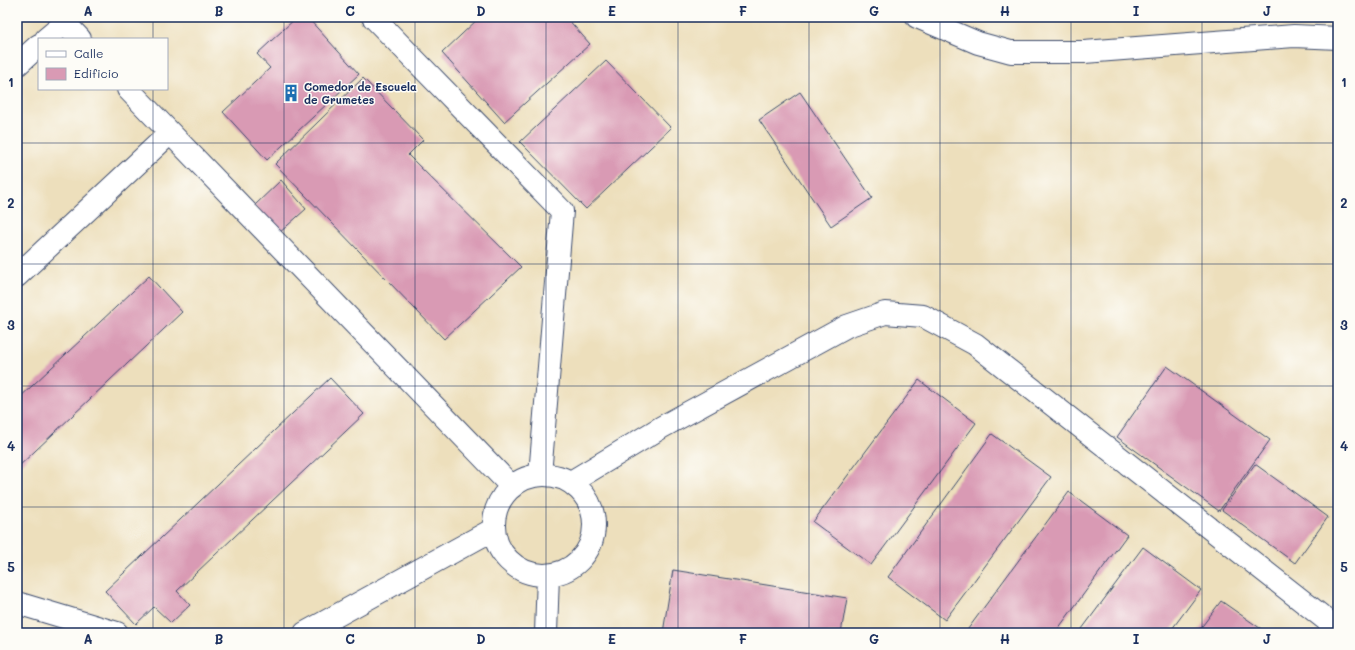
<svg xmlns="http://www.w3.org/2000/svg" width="1355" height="650" viewBox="0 0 1355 650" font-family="Mali,sans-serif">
<rect width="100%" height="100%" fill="#fdfcf7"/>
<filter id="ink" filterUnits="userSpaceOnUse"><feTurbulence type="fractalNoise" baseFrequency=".025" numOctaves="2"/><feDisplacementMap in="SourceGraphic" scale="8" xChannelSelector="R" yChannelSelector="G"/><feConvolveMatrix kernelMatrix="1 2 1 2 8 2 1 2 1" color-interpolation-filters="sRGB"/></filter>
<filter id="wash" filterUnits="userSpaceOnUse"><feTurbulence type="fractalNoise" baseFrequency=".012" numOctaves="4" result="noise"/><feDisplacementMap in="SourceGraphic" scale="16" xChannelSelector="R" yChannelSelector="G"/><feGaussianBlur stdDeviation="0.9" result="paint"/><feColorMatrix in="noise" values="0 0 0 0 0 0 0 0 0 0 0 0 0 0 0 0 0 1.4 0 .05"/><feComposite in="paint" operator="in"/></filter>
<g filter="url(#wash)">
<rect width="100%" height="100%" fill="#eddfbc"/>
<g id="blocks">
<!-- building -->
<path fill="#d99ab4" d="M 297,17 L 307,17 L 359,74 L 267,160 L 223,112 L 270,68 L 257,54 Z
M 480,17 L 566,17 L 590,44 L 504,122 L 442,53 Z
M 606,61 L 671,128 L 586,209 L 520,142 Z
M 363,78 L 423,140 L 408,155 L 521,267 L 444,339 L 275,164 Z
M 800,92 L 872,198 L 831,226 L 759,120 Z
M 281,180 L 306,209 L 278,234 L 254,206 Z
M 149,276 L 182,312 L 17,468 L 17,400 Z
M 1167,366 L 1270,440 L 1219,511 L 1117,437 Z
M 330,378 L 364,414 L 177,591 L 190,605 L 171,623 L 154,607 L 136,624 L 105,591 Z
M 919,380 L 976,423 L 871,565 L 813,522 Z
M 992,434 L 1051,477 L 945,620 L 888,577 Z
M 1255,464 L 1328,517 L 1295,563 L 1222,510 Z
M 1069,492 L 1127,535 L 1055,633 L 965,633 Z
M 1143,547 L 1201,590 L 1169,633 L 1079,633 Z
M 673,570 L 847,598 L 841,633 L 663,633 Z
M 1221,601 L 1267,633 L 1197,633 Z"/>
</g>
</g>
<g filter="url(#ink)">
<use href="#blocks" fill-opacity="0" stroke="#3a496c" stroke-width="1"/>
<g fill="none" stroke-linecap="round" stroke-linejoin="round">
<!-- minor casing -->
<g stroke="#3a496c" stroke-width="24">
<path id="minor" d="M 373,17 L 562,211 L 540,475
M 917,17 L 978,43 L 1011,52 L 1084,52 L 1294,36 L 1338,38
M 46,39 L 65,23 L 80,39
M 17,65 L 39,45
M 128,89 L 512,487
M 17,276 L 170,133
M494 525a50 50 0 1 1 100 0a50 50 0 1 1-100 0Z
M 571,482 L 662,427 L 847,326 L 885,313 L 923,316 L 975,344 L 1338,629
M 17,603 L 117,633
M 305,633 L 494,529
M 546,633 L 548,575"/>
</g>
<!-- minor -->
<use href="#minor" stroke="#fff" stroke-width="22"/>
</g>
</g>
<!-- grid -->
<path fill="none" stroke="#1b2f5e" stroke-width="1" stroke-opacity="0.55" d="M 153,17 L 153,39M 284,17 L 284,633M 415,17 L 415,633M 546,17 L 546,633M 678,17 L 678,633M 809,17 L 809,633M 940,17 L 940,633M 1071,17 L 1071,633M 1202,17 L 1202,633M 153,89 L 153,633M 17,143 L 1338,143M 17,264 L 1338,264M 17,386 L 1338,386M 17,507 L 1338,507"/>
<!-- icons -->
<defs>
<g id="building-bare" transform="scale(1.38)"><path d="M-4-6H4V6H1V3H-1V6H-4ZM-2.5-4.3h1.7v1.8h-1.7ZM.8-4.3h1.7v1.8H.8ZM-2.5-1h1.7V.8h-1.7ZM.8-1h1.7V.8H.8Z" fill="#1f6fb2" stroke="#fdfcf7" stroke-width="2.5" paint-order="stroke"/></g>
</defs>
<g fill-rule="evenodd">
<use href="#building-bare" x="291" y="93"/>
</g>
<g text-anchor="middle" stroke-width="3" stroke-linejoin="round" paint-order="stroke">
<!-- poi labels -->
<g font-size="11" font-weight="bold" fill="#1b2f5e" stroke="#fdfcf7" text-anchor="start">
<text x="304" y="91">Comedor de Escuela<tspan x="304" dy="13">de Grumetes</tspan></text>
</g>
</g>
<!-- margin -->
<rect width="1355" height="650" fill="none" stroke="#fdfcf7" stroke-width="44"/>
<!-- legend -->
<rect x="38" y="38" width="130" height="52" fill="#fdfcf7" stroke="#a3aaba"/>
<rect x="46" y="51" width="20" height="6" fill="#ffffff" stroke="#a3aaba"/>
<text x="74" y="58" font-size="12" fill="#1b2f5e">Calle</text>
<rect x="46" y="68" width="20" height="12" fill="#d99ab4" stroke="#a3aaba"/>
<text x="74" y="78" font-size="12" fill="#1b2f5e">Edificio</text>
<rect x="22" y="22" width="1311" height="606" fill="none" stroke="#1b2f5e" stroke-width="1.5"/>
<g font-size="13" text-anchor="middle" font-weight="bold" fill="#1b2f5e">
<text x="88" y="16">A</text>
<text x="219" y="16">B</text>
<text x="350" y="16">C</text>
<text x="481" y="16">D</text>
<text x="612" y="16">E</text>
<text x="743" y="16">F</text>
<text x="874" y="16">G</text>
<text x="1005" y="16">H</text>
<text x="1136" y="16">I</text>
<text x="1267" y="16">J</text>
<text x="11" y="87">1</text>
<text x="1344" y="87">1</text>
<text x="11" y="208">2</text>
<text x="1344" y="208">2</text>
<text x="11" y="330">3</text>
<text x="1344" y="330">3</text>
<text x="11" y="451">4</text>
<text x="1344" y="451">4</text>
<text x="11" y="572">5</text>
<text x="1344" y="572">5</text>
<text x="88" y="644">A</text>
<text x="219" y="644">B</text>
<text x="350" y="644">C</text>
<text x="481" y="644">D</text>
<text x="612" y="644">E</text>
<text x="743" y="644">F</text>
<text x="874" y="644">G</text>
<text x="1005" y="644">H</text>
<text x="1136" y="644">I</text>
<text x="1267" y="644">J</text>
</g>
</svg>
